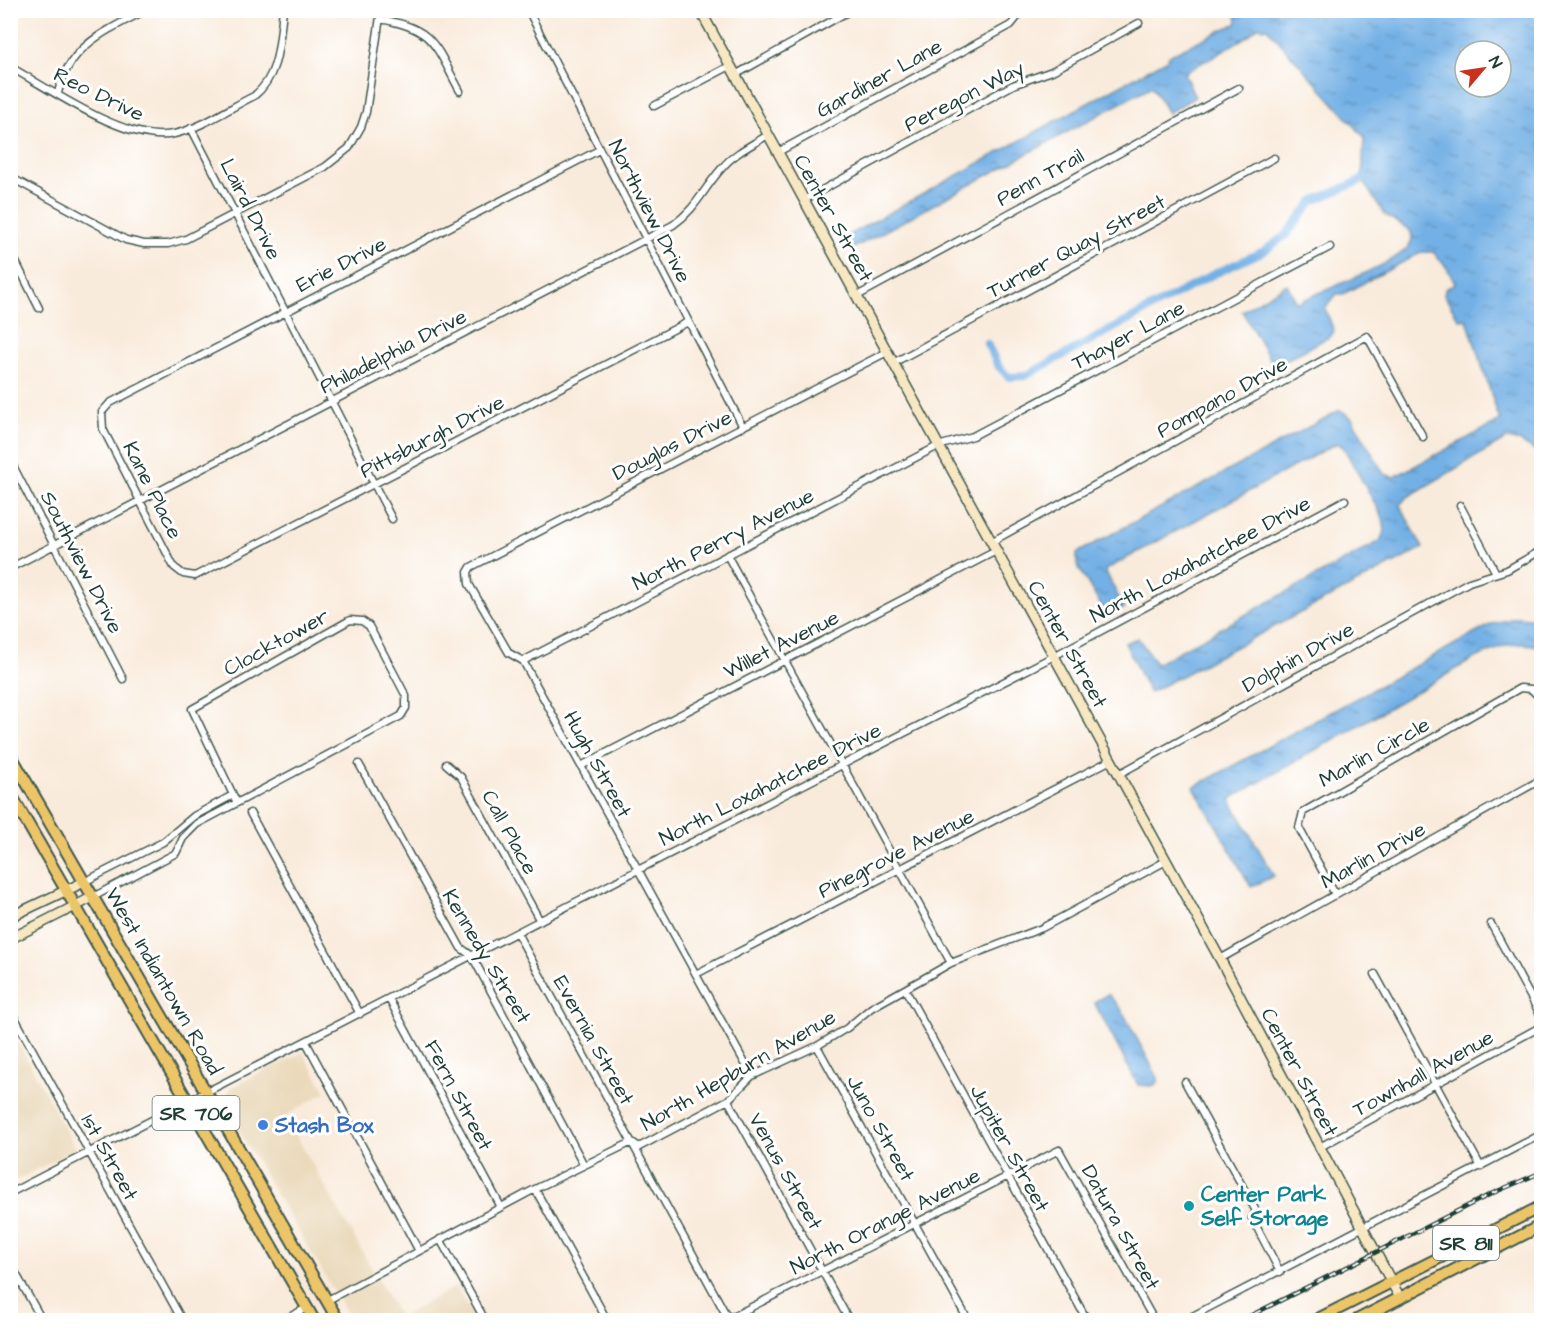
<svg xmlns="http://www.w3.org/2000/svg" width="1552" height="1331" viewBox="0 0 1552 1331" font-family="'Architects Daughter',sans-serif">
<defs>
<pattern id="water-ripples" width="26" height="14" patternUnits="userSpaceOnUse" patternTransform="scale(1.5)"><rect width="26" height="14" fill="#73b0e5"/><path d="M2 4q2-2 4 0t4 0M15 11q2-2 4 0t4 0" fill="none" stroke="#5e90ba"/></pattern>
</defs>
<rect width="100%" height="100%" fill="#fff"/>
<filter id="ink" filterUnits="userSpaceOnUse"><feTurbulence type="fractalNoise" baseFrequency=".0167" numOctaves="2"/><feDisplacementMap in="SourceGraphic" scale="12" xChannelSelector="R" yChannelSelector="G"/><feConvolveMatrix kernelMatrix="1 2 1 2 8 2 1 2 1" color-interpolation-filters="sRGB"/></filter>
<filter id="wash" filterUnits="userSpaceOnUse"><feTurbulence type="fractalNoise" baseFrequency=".008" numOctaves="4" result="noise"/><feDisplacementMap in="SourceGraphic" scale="24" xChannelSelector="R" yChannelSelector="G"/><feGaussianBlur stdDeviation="1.35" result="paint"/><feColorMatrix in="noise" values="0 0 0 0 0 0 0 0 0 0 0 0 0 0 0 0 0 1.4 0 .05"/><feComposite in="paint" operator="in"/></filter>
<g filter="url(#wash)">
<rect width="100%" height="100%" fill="#f9ebdb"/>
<!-- built -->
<path fill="#ead9ba" d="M 10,1028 L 76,1149 L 11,1183 L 10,1183 Z
M 303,1052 L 326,1092 L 285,1116 L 400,1318 L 456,1286 L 475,1320 L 351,1320 L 223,1104 L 230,1088 Z"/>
<!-- water -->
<path fill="url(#water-ripples)" stroke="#49768c" stroke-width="1.5" fill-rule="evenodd" d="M 1241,11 L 1541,11 L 1541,455 L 1519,441 L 1506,439 L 1406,498 L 1400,505 L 1423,548 L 1149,693 L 1125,643 L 1138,638 L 1156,664 L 1380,541 L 1385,530 L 1383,518 L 1343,447 L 1337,443 L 1105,570 L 1124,608 L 1107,616 L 1077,565 L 1077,553 L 1340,410 L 1352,418 L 1384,474 L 1394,477 L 1500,421 L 1467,320 L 1459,319 L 1444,295 L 1445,289 L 1455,284 L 1447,268 L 1433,252 L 1422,252 L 1343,294 L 1337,294 L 1325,308 L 1334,331 L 1331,336 L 1277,365 L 1272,363 L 1242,311 L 1287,284 L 1297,303 C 1319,291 1399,264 1410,244 C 1413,239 1412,236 1410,230 L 1385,215 L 1362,180 L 1364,137 L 1267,28 L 1258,27 L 1248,36 L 1184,73 L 1195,97 L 1168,113 L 1152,86 L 850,250 L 843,238 L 1168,59 L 1169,55 L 1237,23 L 1236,14 ZM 1465,51 L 1501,51 L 1501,87 L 1465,87 Z
M 1518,617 L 1541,619 L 1541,647 C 1514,639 1497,648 1472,660 L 1230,799 L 1274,876 L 1251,887 L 1194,787 L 1492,624 Z
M 1108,994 L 1121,1009 L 1158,1078 L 1158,1083 L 1152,1086 L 1138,1085 L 1094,1002 Z"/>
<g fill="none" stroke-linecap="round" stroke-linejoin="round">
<!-- canal -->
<path stroke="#73b0e5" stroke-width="8" d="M 987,344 L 999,367 L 1009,377 L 1025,376 L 1212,275 L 1264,251 L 1286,235 L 1313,201 L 1362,180"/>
</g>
</g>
<g filter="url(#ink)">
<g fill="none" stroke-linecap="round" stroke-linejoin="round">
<!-- street casing -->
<g stroke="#40574d" stroke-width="9">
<path id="street" d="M 528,10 L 743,427
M 380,19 C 435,28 435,46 460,91
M 10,67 C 52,90 127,144 174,134 C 202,128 229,108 254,96 C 280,75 279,41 283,10
M 735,75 L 851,10
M 58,93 C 68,46 106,31 146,10
M 654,106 L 730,66
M 191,128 L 392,519
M 599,150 L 110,403 L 102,412 L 103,429 L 174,567 L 183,574 L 195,576 L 688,322
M 778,152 L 1011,25 L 1023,10
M 10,177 L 126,240 L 144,244 L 168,244 L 186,239 L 325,167 L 349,148 L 361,127 L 366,112 L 381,10
M 804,200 L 1013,85 L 1052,71 L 1139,23
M 10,250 L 39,308
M 857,296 L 1239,88
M 893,363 L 1274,158
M 10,460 L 123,679
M 1460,505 L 1496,573
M 991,542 L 1367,336 L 1423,437
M 727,555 L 951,963
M 10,568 L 673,225 C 697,208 703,189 722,168 C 734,153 752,145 768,135
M 523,661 L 938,446 L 973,436 L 1330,247
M 359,764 L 461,948 L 472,956 L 584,1165
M 446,764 L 461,777 L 540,921
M 581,766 L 996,551
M 1119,774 L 1469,582 L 1507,570 L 1542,550
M 250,813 L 360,1014
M 84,882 L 163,842 L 194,816 L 233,795
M 1335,894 L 1299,828 L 1303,812 L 1520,688 L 1531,689 L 1542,700
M 93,897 L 176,853 L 183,838 L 197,824 L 401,716 L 406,708 L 406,696 L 369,626 L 362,621 L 350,620 L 192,709 L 236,801
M 1491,924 L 1542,1018
M 517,933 L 729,1320
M 1220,959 L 1542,779
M 696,974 L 1111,760
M 1375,974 L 1481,1167
M 905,989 L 1087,1320
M 389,999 L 501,1207
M 10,1009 L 182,1320
M 306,1042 L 419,1251
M 817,1046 L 968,1320
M 752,1076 L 523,661 L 509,653 L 469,584 L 468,572 L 471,567 L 887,352
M 1185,1082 L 1256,1211 L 1252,1218 L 1280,1272
M 728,1100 L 849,1320
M 1320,1147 L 1542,1026
M 535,1189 L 607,1320
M 10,1193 L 1054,656 L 1345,500
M 440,1239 L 485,1320
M 10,1263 L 42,1320
M 326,1301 L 535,1189 L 632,1142 L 639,1147 L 728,1100 L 752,1076 L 817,1046 L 847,1028 L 871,1008 L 951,963 L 1042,928 L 1166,861
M 283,1320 L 307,1308
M 726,1320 L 1059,1150 L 1154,1320
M 1185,1320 L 1542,1134"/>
</g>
<!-- secondary casing -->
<g stroke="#40574d" stroke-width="12">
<path id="secondary" d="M 700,10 L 1220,959 L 1400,1298
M 10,917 L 84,882
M 10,939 L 93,897"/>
</g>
<!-- primary casing -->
<g stroke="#40574d" stroke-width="14">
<path id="primary" d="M 10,754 L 338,1320
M 10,793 L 314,1320
M 1316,1320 L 1542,1206
M 1357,1320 L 1542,1225"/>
</g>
<!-- street -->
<use href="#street" stroke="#fff" stroke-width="6"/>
<!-- secondary -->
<use href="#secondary" stroke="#f7e8c3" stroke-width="9"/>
<!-- primary -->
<use href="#primary" stroke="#ecc569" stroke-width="10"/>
<!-- rail casing -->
<g stroke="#1f3d34" stroke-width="4.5">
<path id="rail" d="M 1242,1320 L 1493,1193 L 1542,1172"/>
</g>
<!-- rail -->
<use href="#rail" stroke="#fff" stroke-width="2" stroke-dasharray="7" stroke-linecap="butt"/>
</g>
</g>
<!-- markers -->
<circle fill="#3f7fe0" stroke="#fff" stroke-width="2" cx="263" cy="1125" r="6"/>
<circle fill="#0f9aa8" stroke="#fff" stroke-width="2" cx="1189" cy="1206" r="6"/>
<g text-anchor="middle" stroke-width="6" stroke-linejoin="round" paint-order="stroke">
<!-- shield labels -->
<g fill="#fff" stroke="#627771" stroke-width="1.5">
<rect x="152.5" y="1096" width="87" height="34" rx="4.5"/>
<rect x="1433" y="1226" width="66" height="34" rx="4.5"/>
</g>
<g font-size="20" font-weight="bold" fill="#1f3d34">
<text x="196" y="1120">SR 706</text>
<text x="1466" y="1250">SR 811</text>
</g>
<!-- street labels -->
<g font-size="21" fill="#1f3d34" stroke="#fff">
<text transform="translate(879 78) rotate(-29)" y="7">Gardiner Lane</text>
<text transform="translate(99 94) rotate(26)" y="7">Reo Drive</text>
<text transform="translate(964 96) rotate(-27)" y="7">Peregon Way</text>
<text transform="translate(1040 177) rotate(-29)" y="7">Penn Trail</text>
<text transform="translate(251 209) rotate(63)" y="7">Laird Drive</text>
<text transform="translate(650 211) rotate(63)" y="7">Northview Drive</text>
<text transform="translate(834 218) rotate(61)" y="7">Center Street</text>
<text transform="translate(1076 246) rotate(-28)" y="7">Turner Quay Street</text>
<text transform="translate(341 264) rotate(-27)" y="7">Erie Drive</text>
<text transform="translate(1128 335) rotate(-28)" y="7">Thayer Lane</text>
<text transform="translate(393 351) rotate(-27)" y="7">Philadelphia Drive</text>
<text transform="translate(1222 397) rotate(-29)" y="7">Pompano Drive</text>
<text transform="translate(432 436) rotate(-27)" y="7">Pittsburgh Drive</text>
<text transform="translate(672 445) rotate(-27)" y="7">Douglas Drive</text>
<text transform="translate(153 490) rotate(63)" y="7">Kane Place</text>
<text transform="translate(723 539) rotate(-27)" y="7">North Perry Avenue</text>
<text transform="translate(1200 559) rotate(-28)" y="7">North Loxahatchee Drive</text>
<text transform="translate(82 562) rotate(63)" y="7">Southview Drive</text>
<text transform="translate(276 642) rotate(-29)" y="7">Clocktower</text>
<text transform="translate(781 644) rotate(-27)" y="7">Willet Avenue</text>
<text transform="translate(1068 644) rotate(61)" y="7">Center Street</text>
<text transform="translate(1298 657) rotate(-29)" y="7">Dolphin Drive</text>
<text transform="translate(1374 752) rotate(-29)" y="7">Marlin Circle</text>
<text transform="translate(598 764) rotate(61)" y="7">Hugh Street</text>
<text transform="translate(770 784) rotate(-27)" y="7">North Loxahatchee Drive</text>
<text transform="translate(510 832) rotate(61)" y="7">Call Place</text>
<text transform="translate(896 853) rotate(-27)" y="7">Pinegrove Avenue</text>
<text transform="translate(1373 855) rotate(-29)" y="7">Marlin Drive</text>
<text transform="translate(487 956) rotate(59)" y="7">Kennedy Street</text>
<text transform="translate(164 981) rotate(60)" y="7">West Indiantown Road</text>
<text transform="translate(594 1040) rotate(61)" y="7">Evernia Street</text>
<text transform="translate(738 1070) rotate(-30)" y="7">North Hepburn Avenue</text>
<text transform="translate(1300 1072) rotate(62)" y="7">Center Street</text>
<text transform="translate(1423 1073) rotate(-29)" y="7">Townhall Avenue</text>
<text transform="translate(459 1095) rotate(62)" y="7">Fern Street</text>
<text transform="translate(881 1128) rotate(61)" y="7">Juno Street</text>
<text transform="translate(1010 1148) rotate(61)" y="7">Jupiter Street</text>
<text transform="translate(110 1157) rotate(61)" y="7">1st Street</text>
<text transform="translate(786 1171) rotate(61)" y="7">Venus Street</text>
<text transform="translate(885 1221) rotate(-27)" y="7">North Orange Avenue</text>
<text transform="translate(1121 1227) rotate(61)" y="7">Datura Street</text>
</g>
<!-- shop labels -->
<g font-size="21" font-weight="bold" fill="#366cbe" stroke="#fff" text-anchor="start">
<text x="275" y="1132">Stash Box</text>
</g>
<!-- culture labels -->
<g font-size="21" font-weight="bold" fill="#0d838f" stroke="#fff" text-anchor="start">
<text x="1201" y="1201">Center Park<tspan x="1201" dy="24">Self Storage</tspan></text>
</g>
</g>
<!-- margin -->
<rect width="1552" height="1331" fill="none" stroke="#fff" stroke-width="36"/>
<!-- north arrow -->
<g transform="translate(1483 69) rotate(61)"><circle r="28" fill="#ffffff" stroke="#a5b1ae" stroke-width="1.5"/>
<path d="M0-4.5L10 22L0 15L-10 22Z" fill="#c8321e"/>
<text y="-9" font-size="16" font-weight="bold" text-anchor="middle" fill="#1f3d34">N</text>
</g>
</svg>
